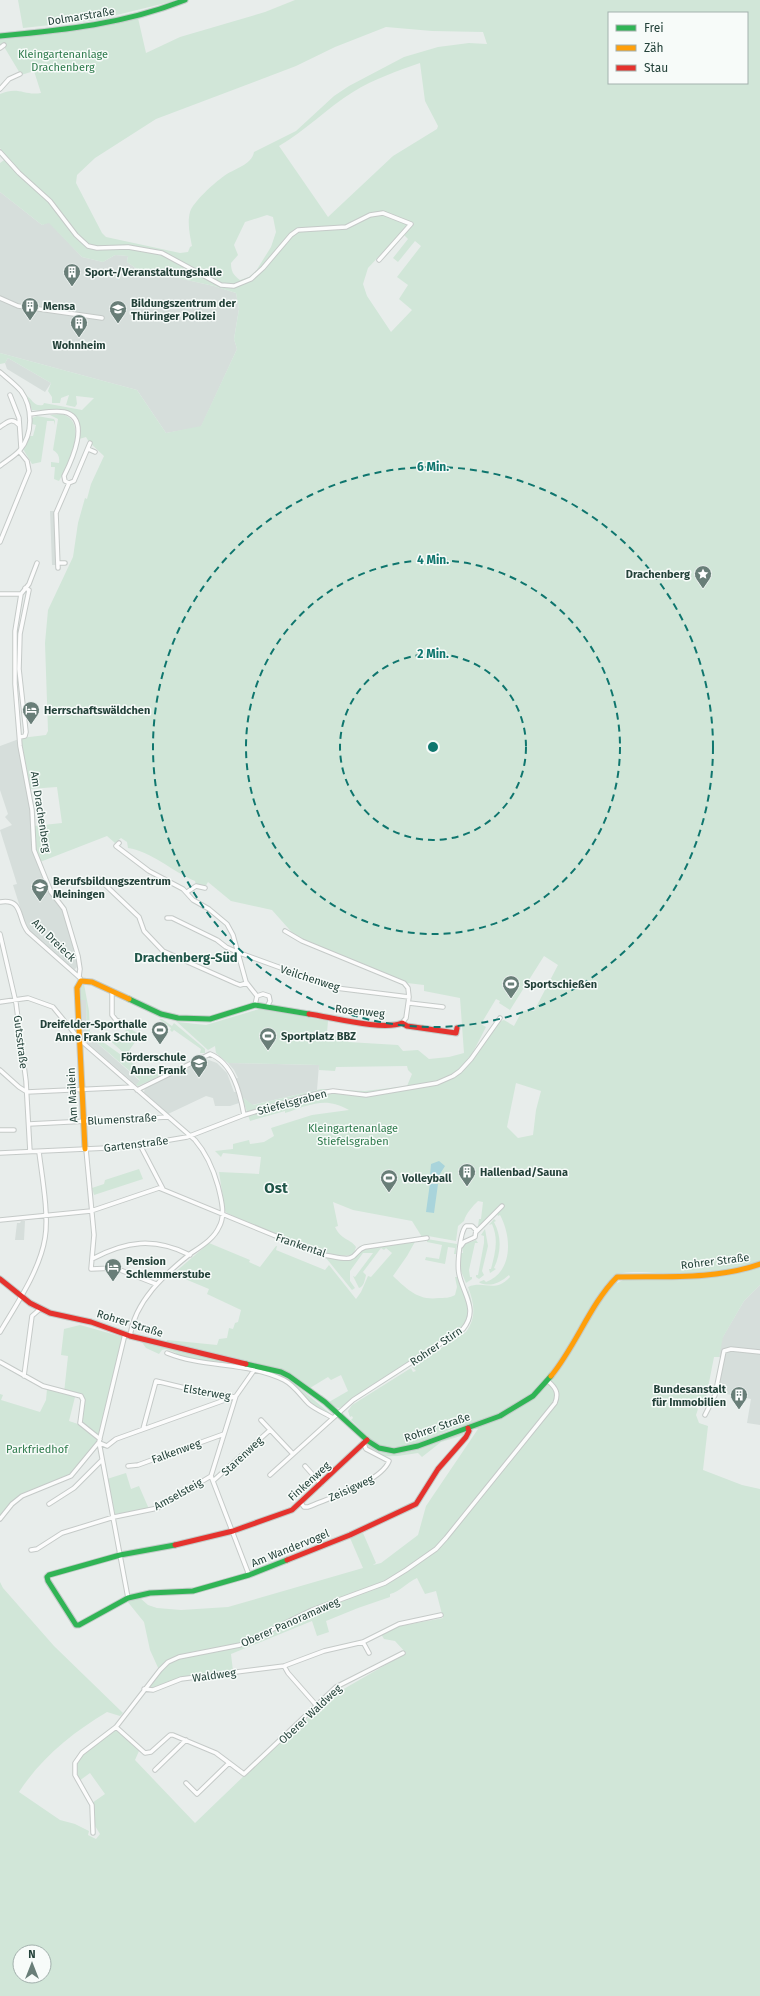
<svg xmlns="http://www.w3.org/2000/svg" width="760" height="1996" viewBox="0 0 760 1996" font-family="'Fira Sans',sans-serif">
<rect width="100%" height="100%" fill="#e8edeb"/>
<!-- built -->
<path fill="#d6dedb" d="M 0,192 L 42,225 L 49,222 L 82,257 L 103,262 L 115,255 L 128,256 L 127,262 L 137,269 L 214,286 L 236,293 L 239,309 L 234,339 L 237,349 L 201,427 L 166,433 L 137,390 L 0,353 Z
M 8,358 L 51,383 L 45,392 L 7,369 L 5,363 Z
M 50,511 L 54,511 L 56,565 L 52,565 Z
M 19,739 L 29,799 L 33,851 L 51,894 L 63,910 L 78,966 L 73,971 L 27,929 L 13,885 L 17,884 L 0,830 L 12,825 L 5,817 L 8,814 L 0,790 L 0,746 Z
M 81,1000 L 86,1000 L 87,1034 L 140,1081 L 136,1085 L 83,1039 Z
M 206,1059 L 217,1063 L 227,1073 L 234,1092 L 236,1092 L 239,1103 L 230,1106 L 215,1106 L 213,1098 L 206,1096 L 168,1114 L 144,1092 L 145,1088 L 149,1085 L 197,1060 L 198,1063 Z
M 228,1063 L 319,1065 L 317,1090 L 252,1105 L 242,1097 L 234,1079 L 238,1078 L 234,1070 Z
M 21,1221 L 25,1221 L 24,1240 L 15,1240 L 17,1223 L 20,1223 Z
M 760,1285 L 760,1425 L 747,1423 L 751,1399 L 717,1392 L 723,1358 L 719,1357 L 721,1340 L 744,1301 Z"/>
<!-- green -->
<path fill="#d1e6d8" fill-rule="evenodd" d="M 18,0 L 174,0 L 174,1 L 96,20 L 23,28 Z
M 295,0 L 760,0 L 760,1285 L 744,1301 L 723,1337 L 719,1357 L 714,1357 L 706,1398 L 696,1407 L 698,1409 L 696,1415 L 699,1423 L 708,1426 L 703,1470 L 742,1485 L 760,1489 L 760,1996 L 0,1996 L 0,1582 L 3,1588 L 54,1646 L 123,1713 L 120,1716 L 107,1712 C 72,1733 42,1757 19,1792 L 60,1820 L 75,1824 L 89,1831 L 88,1835 L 96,1839 L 100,1834 L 95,1826 L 92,1803 L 105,1794 L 90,1773 L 79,1781 L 76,1767 L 82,1755 L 117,1729 L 139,1751 L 135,1760 L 195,1823 L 249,1771 L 335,1694 L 406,1653 L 395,1641 L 384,1639 L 381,1634 L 395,1627 L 443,1618 L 436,1591 L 425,1594 L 417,1578 C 406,1583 401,1591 390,1594 L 390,1597 L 358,1608 L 326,1621 L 329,1632 L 317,1636 L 312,1621 L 231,1654 L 233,1671 L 178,1679 L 152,1688 L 150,1686 L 160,1672 L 150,1650 L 144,1622 L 127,1601 L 139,1597 L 148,1605 L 157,1608 L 181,1610 L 228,1607 L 363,1568 L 350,1538 L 363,1533 L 376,1563 L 373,1565 L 381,1563 L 418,1535 L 426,1506 L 478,1429 C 473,1428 467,1426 463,1426 C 439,1430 406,1457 381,1446 C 368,1440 361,1429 351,1420 L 353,1418 L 352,1416 L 350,1417 L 348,1411 L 352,1405 L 411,1368 L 413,1372 L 416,1371 L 412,1367 L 466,1332 C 477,1317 474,1303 468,1287 C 485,1280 494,1294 510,1277 L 509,1275 C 500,1283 491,1287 480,1283 L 479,1282 L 484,1280 L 486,1282 C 513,1272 512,1237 500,1215 L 498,1216 L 496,1211 L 481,1225 L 478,1226 L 479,1219 L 481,1219 L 483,1202 L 478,1201 C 473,1206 466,1213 464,1221 L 458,1226 L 456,1241 L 428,1236 L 422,1237 L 412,1221 L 353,1210 L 333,1202 L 338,1226 L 335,1227 C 341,1240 351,1239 356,1247 L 354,1253 C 340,1267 246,1222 227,1213 L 225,1211 L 219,1172 L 259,1174 L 261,1157 L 223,1153 L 221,1157 L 215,1151 L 233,1149 L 233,1144 L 249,1140 L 250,1144 L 264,1142 L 274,1136 L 271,1128 L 312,1115 L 349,1110 C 325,1096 310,1105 285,1113 L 285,1111 L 250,1121 L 242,1097 L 253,1105 L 321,1089 L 365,1091 L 407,1086 L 412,1074 L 408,1070 L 407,1066 L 336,1067 L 335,1071 L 319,1070 L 319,1065 L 228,1063 L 216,1053 L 215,1046 L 208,1050 L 177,1022 L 206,1025 L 259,1009 L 328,1021 L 327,1033 L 347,1040 L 348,1042 L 398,1045 L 403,1051 L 418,1050 L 429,1059 L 449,1057 L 464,1053 L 460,998 L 424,991 L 424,985 L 407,983 L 296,937 L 272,910 L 231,901 L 208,882 L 205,887 L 196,885 L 195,881 C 173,872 151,851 128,848 L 127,842 L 121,838 L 115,843 L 107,836 L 40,862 L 36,850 L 34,826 L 62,823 L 57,787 L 29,789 L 21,738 L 46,735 L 48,731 L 45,643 L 48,610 L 73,557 L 78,523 L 85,498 L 87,499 L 91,484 L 104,456 L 89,442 L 86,437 L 79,439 C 81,402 57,413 32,410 L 27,396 C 32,399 34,407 43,405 L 44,403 L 82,410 L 94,398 L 76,396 L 77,404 L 75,407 L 66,405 L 69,395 L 61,398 L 60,403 L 52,403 L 52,397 L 48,391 L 51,383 L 8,358 L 5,363 L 0,364 L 0,353 L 137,390 L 166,433 L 201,426 L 237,349 L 234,339 L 239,309 L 236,293 L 214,286 L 137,269 L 127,262 L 128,256 L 115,255 L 103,262 L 82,257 L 49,223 L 42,225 L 0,192 L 0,163 L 7,158 L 0,148 L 0,94 C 19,86 24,96 41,93 L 34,71 L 21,75 L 3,45 L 0,47 L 0,39 L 138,18 L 146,53 L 180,37 L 265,12 ZM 609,13 L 747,13 L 747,83 L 609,83 ZM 386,27 L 432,31 L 483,32 L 487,44 L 469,43 L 438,47 L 404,57 L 349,86 L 334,96 L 296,131 L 254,152 C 252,165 233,169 224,176 C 214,183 193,202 190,212 C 187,223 190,236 192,246 L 190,247 L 188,252 L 180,253 L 106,237 L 102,233 L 76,183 L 77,175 L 95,158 L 156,119 L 296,66 L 335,47 ZM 420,63 L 425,101 L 438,126 L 437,129 L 393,156 L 328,217 L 279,146 C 305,131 327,108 353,92 C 374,79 397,71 420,63 ZM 267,215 L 273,217 L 276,232 L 271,247 L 256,271 L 249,277 L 240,280 C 233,275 231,271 231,263 L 238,255 L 234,245 L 245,222 ZM 411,222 L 414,223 L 404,235 L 408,239 L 393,258 L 398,262 L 415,241 L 421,246 L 397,277 L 408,285 L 399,299 L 412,310 L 391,332 L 367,296 L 363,284 L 368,268 ZM 544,956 L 558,965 L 534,1011 L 522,1011 L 514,1026 L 504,1020 L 501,1021 L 470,1058 L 486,1027 L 481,1024 L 496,999 L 500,1001 L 499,1003 L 510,1010 ZM 516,1083 L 541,1091 L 536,1110 L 533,1135 L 518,1138 L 507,1127 ZM 755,1263 L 757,1268 L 752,1270 L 687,1279 L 627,1278 L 617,1283 L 612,1277 C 627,1267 662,1275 679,1274 C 704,1273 732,1271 755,1263 ZM 20,1952 L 44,1952 L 44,1976 L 20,1976 Z
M 61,414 C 90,420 68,466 59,481 L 54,479 L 55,467 L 51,467 L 51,462 L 59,463 C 60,457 58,453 53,450 L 58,419 L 50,415 Z
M 37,416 L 54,419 L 55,421 L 54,425 L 54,421 L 47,421 L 41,462 L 32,464 L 23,449 L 29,436 L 33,436 L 36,425 L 32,424 L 32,418 Z
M 84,984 L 89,1011 L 90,1032 L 92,1034 L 149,1075 L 161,1070 L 164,1074 L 138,1086 L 136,1085 L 140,1080 L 87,1034 L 86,1000 L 81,1000 L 80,989 Z
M 159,1019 L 162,1019 L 172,1026 L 174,1023 L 205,1049 L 205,1053 L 200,1053 L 201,1049 L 174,1030 L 172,1032 L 170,1030 L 171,1028 Z
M 128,1027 L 140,1035 L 126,1055 L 105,1036 L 117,1043 Z
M 139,1169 L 143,1179 L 94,1195 L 92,1188 L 104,1184 L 105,1180 Z
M 494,1219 L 496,1221 L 494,1222 C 502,1237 501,1253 494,1268 L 496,1269 L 490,1273 L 489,1269 L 491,1269 C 495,1253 499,1240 492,1224 L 489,1225 Z
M 485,1229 L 488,1246 L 482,1271 L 484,1275 L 479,1279 L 476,1277 L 476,1275 L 478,1275 L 484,1243 L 484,1236 L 481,1235 Z
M 427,1239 L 457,1244 L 456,1254 L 454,1254 L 455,1248 L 448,1247 L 445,1264 L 425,1260 L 426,1257 L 439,1259 L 442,1245 L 427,1242 Z
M 416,1240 L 407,1256 L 393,1276 C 407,1289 418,1301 439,1298 C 444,1298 450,1298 455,1295 L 457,1287 L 455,1277 L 458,1277 C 466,1298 477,1318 454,1334 L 357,1395 L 342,1407 L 339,1408 L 333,1407 L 321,1396 L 322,1395 L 329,1402 L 348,1391 L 341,1375 L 331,1380 L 328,1377 L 310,1388 L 294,1376 L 278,1368 L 166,1342 L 167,1340 L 217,1345 L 219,1339 L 227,1338 L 229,1328 L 233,1329 L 235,1323 L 238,1322 L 241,1310 L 207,1294 L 209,1289 L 173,1274 L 209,1243 L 250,1260 L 249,1262 L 260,1267 L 276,1246 L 277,1246 L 276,1250 L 325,1270 L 329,1265 L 356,1299 L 361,1292 L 368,1276 L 371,1277 L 392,1253 L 386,1248 L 384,1250 L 381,1248 L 363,1272 L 366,1275 C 365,1279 364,1287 359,1288 L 353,1276 L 355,1277 L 373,1253 L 363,1253 L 350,1271 L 350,1281 L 355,1288 L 352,1290 L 326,1258 L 328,1256 L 349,1259 L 365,1248 Z
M 476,1240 L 478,1243 L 475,1243 L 469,1270 L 470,1277 L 472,1277 L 472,1279 L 466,1283 L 461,1271 L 461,1253 L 463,1253 L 462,1247 L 465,1244 Z
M 467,1287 C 473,1303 476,1317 465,1331 L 367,1394 L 463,1331 L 468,1325 L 472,1313 Z
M 80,1325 L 123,1337 L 99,1436 L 82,1423 L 84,1398 L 82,1394 L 76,1393 L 69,1421 L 78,1424 L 98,1438 L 97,1442 L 72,1474 L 27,1492 L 0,1518 L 0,1394 L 3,1395 L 1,1400 L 40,1412 L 46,1400 L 47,1389 L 64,1393 L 68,1356 L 61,1355 L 64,1329 Z
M 141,1341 L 253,1367 L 252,1369 L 177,1357 L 176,1353 L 166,1349 L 162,1350 L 159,1354 L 146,1348 Z
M 259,1368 L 277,1373 L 290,1380 L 332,1415 L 311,1404 L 293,1386 Z
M 462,1431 L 464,1435 L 441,1442 L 422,1457 L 418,1453 C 401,1455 379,1462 366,1446 L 368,1444 C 398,1465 432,1442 462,1431 Z
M 126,1473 L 131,1489 L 139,1486 L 149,1509 L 115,1514 L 107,1479 Z"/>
<!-- water -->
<path fill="#a9d4db" d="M 439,1161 L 445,1166 L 438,1177 L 430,1176 L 431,1164 Z
M 430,1183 L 438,1184 L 434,1213 L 426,1212 Z"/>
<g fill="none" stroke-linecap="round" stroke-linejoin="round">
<!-- street casing -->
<g stroke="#c5cac8" stroke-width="5.5">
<path id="street" d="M 0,48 L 4,45
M 0,89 L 9,79 L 20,74
M 0,152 L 19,173 L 50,201 L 76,235 L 88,246 L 97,248 L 128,247 L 162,253 L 221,285 L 234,286 L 251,279 L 263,268 L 291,235 L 298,230 L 346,227 L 370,215 L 383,213 L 411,224 L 379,260
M 0,298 L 18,306 L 102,318
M 0,372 C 7,378 15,384 21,391 C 33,408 33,434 20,450 C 15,456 6,461 0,466
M 10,395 L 19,418 L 21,448
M 30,414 C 41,413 54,410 64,412 C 92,418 71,462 64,476 L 65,481 L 69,483 L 56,513 L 58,568
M 0,427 C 7,422 12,417 19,425
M 88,449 L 95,452
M 69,483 L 74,481 L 90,443
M 0,542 L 29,471 L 27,461 L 19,451
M 58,563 L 65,563
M 0,594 L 21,594 L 15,631 L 15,684 L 20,746 L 32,810 L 34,850 L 51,892 L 64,909 L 78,956 L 80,969 L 79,977
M 21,594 L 29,584 L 37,563
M 20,737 L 25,736 L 26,732 L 19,669 L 20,634 L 29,590 L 25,588
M 119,843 L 116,846 L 149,871 L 183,889 L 193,900 L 209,909 L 227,924 L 233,935 L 246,982 L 257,996 L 255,1005
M 99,879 L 139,917 L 144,931 L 163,951 L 235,983 L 240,985 L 247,983
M 187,892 L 196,886 L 205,888
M 0,902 C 24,898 17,919 28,932 L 80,978
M 167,918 L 172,918 L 217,940 L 226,947 L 237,952 L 336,988 L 409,997 L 406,1018 L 402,1023
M 285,931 L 302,941 L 404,983 L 408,988 L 409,997
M 0,934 L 16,1003 L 26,1081 L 30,1152
M 112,991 L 112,1015 L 116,1020 L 126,1024
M 257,996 L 263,994 L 269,996 L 270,1001 L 267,1007
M 0,1002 L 28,998 L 53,1007 L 80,1040 L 195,1140 C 207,1154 213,1168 218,1186 C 221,1198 226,1215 219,1227 C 214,1239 200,1247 190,1254 C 164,1275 135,1301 130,1336
M 409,1003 L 443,1007
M 0,1070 L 19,1087 L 27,1092
M 137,1090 L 210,1054 C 233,1063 240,1093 244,1115
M 27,1092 L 134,1087
M 29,1124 L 168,1117
M 0,1130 L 14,1130
M 140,1145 L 163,1189
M 86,1149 L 94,1235 L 91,1269 L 115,1268 L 156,1284
M 0,1153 L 128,1147 L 187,1137 L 244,1115 L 315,1094 L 333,1091 L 366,1095 L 437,1083 L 453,1076 L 460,1071 L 471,1059 L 500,1018
M 0,1220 L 91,1211 L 159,1188 L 322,1255 C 330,1255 343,1260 350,1258 C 357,1256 357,1249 365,1247 L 427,1238
M 476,1232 L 502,1206
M 92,1259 C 126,1241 154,1237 190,1255
M 0,1332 C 16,1305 40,1270 45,1238 C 49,1215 42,1176 39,1152
M 167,1353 C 204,1368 248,1362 284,1380 C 294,1385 301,1396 309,1404 C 316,1410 325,1413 333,1418
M 0,1362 L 43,1386 L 81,1396 L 83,1400 L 80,1423 L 100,1439
M 24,1376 L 32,1316 L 40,1309
M 705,1415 L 715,1395 L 724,1351 L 731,1349 L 760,1352
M 261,1420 L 293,1454
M 143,1429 L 156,1381 L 185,1388 L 231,1396
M 99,1442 L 128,1598
M 100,1443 L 107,1446 L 116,1439 L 236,1396
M 128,1466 L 138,1465 L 224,1434
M 305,1466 L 321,1484
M 270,1475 L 353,1400 L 463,1329 C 479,1310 463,1294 459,1274 C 457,1265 460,1231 466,1226 L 472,1226 L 476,1230 L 475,1237 L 464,1242 L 461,1246
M 211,1476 L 249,1575
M 213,1481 L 270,1430
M 301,1503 L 304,1507 L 308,1507 C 329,1498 381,1482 389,1461 L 366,1449 L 364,1444
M 49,1504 L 74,1488 L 102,1460
M 0,1519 L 12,1504 L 22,1496 L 71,1476 L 99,1442 L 125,1334
M 31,1550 L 37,1549 L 62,1533 L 114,1517 L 158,1508 L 211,1476 L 236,1396 L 257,1366
M 363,1642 L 369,1653
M 284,1666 L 288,1673 L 317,1706
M 144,1689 L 153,1690 L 181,1679 L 284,1666 L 324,1651 L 363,1642 L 399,1624 L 441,1615
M 116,1727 L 145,1753 L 151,1752 L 170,1735 L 173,1735 L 216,1753 L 244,1774 L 336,1687 L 403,1653
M 155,1770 L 186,1740
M 186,1783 L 197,1794 L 229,1763
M 93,1833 L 92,1805 L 75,1775 L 75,1763 L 82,1753 L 116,1727 L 160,1670 L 168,1662 L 179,1657 L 240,1645 L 312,1610 L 385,1583 L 406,1570 L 436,1549 L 446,1538 L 555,1403 C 559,1393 556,1388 548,1381"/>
</g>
<!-- fast casing -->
<g stroke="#c3cbc8" stroke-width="7">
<path id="fast" d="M 0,36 C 64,30 125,24 185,0
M 129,999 L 161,1014 L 178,1018 L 210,1019 L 255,1005 L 309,1014
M 246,1364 L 281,1372 L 289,1376 L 325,1402 L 368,1441 L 379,1448 L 394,1451 L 418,1446 L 500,1416 L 533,1396 L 551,1376
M 175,1545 L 120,1555 L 49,1575 L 47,1577 L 48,1581 L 76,1625 L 79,1625 L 128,1598 L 150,1593 L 193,1591 L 249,1575 L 287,1560"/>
</g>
<!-- slow casing -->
<g stroke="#c3cbc8" stroke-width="7">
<path id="slow" d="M 85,1149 L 77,988 L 81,981 L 92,982 L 129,999
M 551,1376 C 576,1346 590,1304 617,1277 C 664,1276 715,1280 760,1264"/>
</g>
<!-- jam casing -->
<g stroke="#c3cbc8" stroke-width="7">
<path id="jam" d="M 309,1014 C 331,1017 383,1031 402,1023 L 407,1026 L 456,1033 L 457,1028
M 0,1279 L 30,1303 L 50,1313 L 91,1322 L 130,1336 L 246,1364
M 175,1545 L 233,1531 L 292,1510 L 367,1440
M 287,1560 L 350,1535 L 416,1504 L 438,1469 L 466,1437 L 469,1431 L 468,1428"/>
</g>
<!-- street -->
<use href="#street" stroke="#fcfcfc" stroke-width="3.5"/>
<!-- fast -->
<use href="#fast" stroke="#30b455" stroke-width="5"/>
<!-- slow -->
<use href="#slow" stroke="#ff9f0a" stroke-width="5"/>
<!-- jam -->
<use href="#jam" stroke="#e5322d" stroke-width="5"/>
</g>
<!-- distance rings -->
<g fill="none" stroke="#0f766e" stroke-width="2" stroke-dasharray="7 5">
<circle cx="433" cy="747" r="93"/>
<circle cx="433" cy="747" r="187"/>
<circle cx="433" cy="747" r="280"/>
</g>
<!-- icons -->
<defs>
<g id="building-pin" transform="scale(0.9)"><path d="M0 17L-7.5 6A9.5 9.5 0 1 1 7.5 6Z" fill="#697e78" stroke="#f7fbf9"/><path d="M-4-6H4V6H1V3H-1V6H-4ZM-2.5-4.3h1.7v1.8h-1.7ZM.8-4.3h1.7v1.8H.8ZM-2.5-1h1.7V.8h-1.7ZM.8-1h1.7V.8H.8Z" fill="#fff"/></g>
<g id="school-pin" transform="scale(0.9)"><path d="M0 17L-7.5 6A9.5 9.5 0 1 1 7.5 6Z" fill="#697e78" stroke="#f7fbf9"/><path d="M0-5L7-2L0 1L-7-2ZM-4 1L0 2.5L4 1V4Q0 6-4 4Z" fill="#fff"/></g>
<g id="sight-pin" transform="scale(0.9)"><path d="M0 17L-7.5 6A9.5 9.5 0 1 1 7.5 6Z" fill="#697e78" stroke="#f7fbf9"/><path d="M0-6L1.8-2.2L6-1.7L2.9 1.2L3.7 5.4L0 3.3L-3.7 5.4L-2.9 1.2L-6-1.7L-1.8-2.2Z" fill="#fff"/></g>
<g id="hotel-pin" transform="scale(0.9)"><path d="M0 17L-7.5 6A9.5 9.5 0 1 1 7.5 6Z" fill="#697e78" stroke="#f7fbf9"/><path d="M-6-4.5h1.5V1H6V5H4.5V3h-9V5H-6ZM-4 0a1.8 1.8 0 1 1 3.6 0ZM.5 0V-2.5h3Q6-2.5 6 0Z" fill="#fff"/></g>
<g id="stadium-pin" transform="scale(0.9)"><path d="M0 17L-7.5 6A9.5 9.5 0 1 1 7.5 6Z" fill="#697e78" stroke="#f7fbf9"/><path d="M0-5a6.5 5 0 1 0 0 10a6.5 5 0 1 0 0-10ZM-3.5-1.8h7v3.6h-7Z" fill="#fff"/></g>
</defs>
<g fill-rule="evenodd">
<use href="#building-pin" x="72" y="272"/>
<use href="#building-pin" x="30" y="306"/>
<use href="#school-pin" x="118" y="309"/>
<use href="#building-pin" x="79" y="323"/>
<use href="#sight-pin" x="703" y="574"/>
<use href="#hotel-pin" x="31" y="710"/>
<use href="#school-pin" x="40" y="887"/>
<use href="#stadium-pin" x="511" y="984"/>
<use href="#stadium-pin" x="160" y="1030"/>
<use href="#stadium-pin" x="268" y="1036"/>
<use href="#school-pin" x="199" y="1063"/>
<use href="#building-pin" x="467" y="1172"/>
<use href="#stadium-pin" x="389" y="1178"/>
<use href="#hotel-pin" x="113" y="1267"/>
<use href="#building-pin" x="739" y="1395"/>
</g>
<g text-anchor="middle" stroke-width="3" stroke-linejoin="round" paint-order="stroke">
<!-- street labels -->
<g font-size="11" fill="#24423a" stroke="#f7fbf9">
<text transform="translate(81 16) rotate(-9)" y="4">Dolmarstraße</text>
<text transform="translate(41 812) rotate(81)" y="4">Am Drachenberg</text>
<text transform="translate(54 940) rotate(44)" y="4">Am Dreieck</text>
<text transform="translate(310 978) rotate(18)" y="4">Veilchenweg</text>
<text transform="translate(360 1011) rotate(6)" y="4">Rosenweg</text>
<text transform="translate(21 1042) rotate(83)" y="4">Gutsstraße</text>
<text transform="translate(72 1095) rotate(-93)" y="4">Am Mailein</text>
<text transform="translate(292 1102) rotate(-15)" y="4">Stiefelsgraben</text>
<text transform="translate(122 1119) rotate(-3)" y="4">Blumenstraße</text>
<text transform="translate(136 1144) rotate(-7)" y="4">Gartenstraße</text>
<text transform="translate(301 1245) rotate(19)" y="4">Frankental</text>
<text transform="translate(715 1261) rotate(-7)" y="4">Rohrer Straße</text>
<text transform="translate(130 1323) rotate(17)" y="4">Rohrer Straße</text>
<text transform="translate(436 1346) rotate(-34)" y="4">Rohrer Stirn</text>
<text transform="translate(207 1392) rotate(10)" y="4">Elsterweg</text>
<text transform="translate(437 1427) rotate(-19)" y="4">Rohrer Straße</text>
<text transform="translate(176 1451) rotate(-20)" y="4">Falkenweg</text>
<text transform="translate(242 1456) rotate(-43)" y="4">Starenweg</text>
<text transform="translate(309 1481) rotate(-42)" y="4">Finkenweg</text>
<text transform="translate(351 1488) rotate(-25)" y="4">Zeisigweg</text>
<text transform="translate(178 1494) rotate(-29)" y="4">Amselsteig</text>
<text transform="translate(290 1548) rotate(-22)" y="4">Am Wandervogel</text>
<text transform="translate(290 1622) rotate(-24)" y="4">Oberer Panoramaweg</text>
<text transform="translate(214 1675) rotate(-8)" y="4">Waldweg</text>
<text transform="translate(310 1714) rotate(-43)" y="4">Oberer Waldweg</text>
</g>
<!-- park labels -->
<g font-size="11" fill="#2d7a4b" stroke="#f7fbf9">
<text x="63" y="58">Kleingartenanlage<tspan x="63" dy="13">Drachenberg</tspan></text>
<text x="353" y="1132">Kleingartenanlage<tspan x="353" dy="13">Stiefelsgraben</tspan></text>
<text x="37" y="1453">Parkfriedhof</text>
</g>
<!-- poi labels -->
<g font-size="11" font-weight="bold" fill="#24423a" stroke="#f7fbf9" text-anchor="start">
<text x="85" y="276">Sport-/Veranstaltungshalle</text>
<text x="131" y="307">Bildungszentrum der<tspan x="131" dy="13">Thüringer Polizei</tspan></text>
<text x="43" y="310">Mensa</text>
<text x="79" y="349" text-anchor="middle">Wohnheim</text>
<text x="690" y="578" text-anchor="end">Drachenberg</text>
<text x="44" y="714">Herrschaftswäldchen</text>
<text x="53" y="885">Berufsbildungszentrum<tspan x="53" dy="13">Meiningen</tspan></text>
<text x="524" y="988">Sportschießen</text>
<text x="147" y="1028" text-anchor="end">Dreifelder-Sporthalle<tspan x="147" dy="13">Anne Frank Schule</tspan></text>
<text x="281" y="1040">Sportplatz BBZ</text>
<text x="186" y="1061" text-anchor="end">Förderschule<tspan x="186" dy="13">Anne Frank</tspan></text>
<text x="480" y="1176">Hallenbad/Sauna</text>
<text x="402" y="1182">Volleyball</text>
<text x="126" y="1265">Pension<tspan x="126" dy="13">Schlemmerstube</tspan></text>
<text x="726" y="1393" text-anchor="end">Bundesanstalt<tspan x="726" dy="13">für Immobilien</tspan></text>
</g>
<!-- quarter labels -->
<g font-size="13" font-weight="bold" fill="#1f5548" stroke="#f7fbf9">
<text x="186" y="962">Drachenberg-Süd</text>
</g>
<!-- district labels -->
<g font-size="15" font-weight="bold" fill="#1f5548" stroke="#f7fbf9">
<text x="276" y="1193">Ost</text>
</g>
</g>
<circle cx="433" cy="747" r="6" fill="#0f766e" stroke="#f7fbf9" stroke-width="2"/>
<g font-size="12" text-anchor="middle" font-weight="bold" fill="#0f766e" stroke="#f7fbf9" stroke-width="3" stroke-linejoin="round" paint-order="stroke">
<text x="433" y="471">6 Min.</text>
<text x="433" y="564">4 Min.</text>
<text x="433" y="658">2 Min.</text>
</g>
<!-- legend -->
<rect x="608" y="12" width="140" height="72" fill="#f7fbf9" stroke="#a3b1ad"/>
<rect x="616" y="25" width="20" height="6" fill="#30b455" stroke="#a3b1ad"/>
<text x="644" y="32" font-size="12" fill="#24423a">Frei</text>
<rect x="616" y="45" width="20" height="6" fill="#ff9f0a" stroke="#a3b1ad"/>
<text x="644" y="52" font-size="12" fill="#24423a">Zäh</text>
<rect x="616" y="65" width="20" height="6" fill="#e5322d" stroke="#a3b1ad"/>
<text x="644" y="72" font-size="12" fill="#24423a">Stau</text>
<!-- north arrow -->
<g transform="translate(32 1964)"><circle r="19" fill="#f7fbf9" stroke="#a3b1ad"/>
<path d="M0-3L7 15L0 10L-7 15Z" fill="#697e78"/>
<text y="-6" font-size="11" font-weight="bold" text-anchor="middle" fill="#24423a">N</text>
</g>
</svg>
